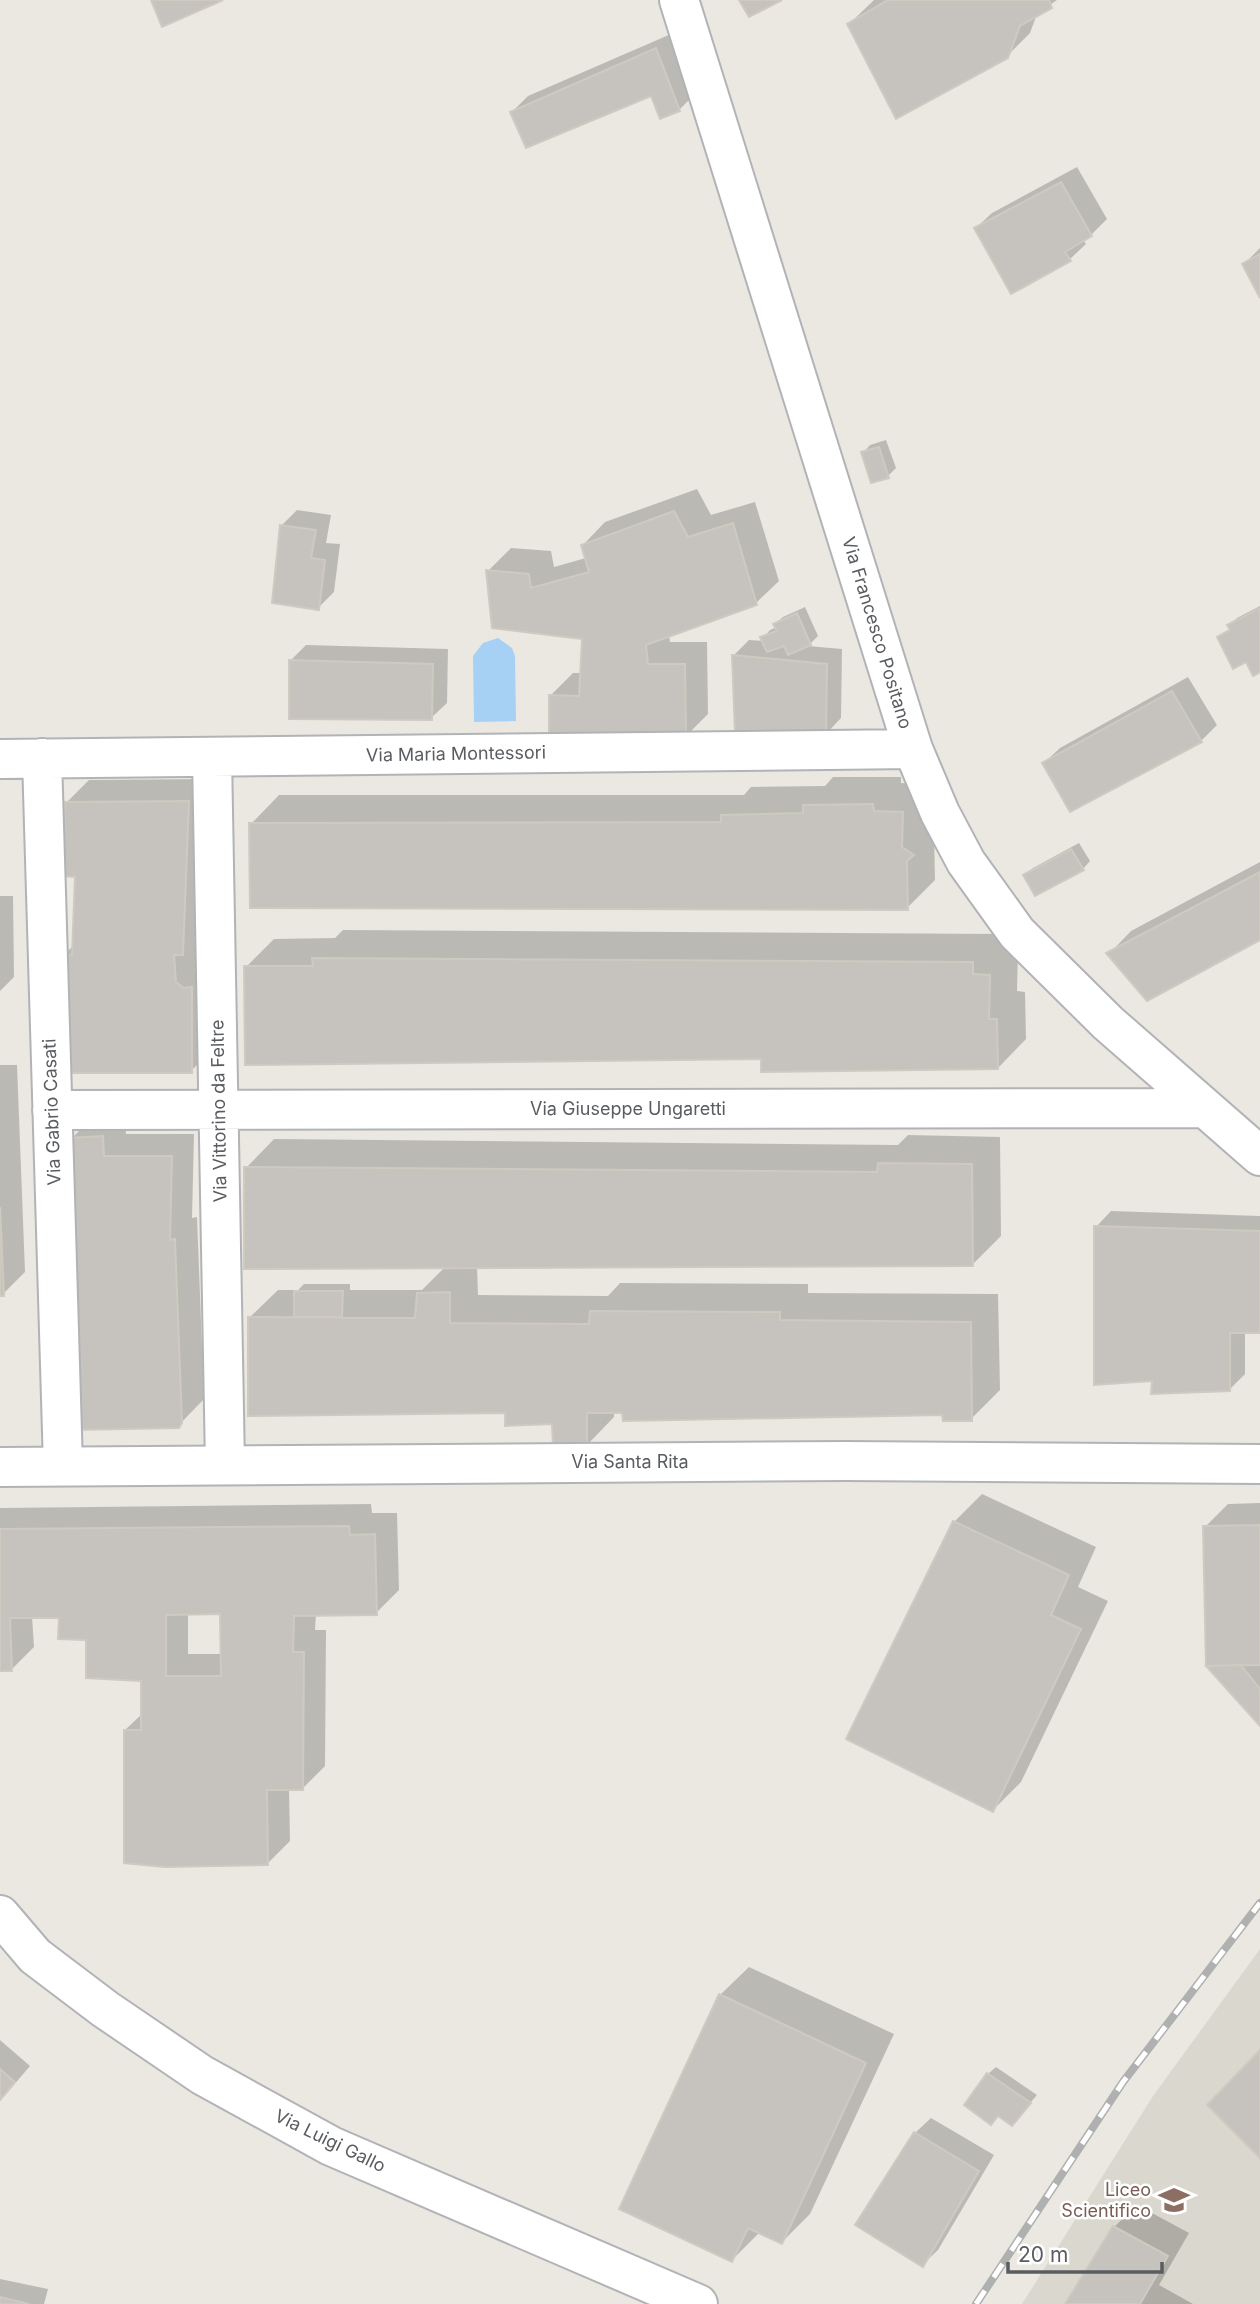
<svg xmlns="http://www.w3.org/2000/svg" width="1260" height="2304" viewBox="0 0 1260 2304" font-family="Inter,sans-serif">
<rect width="100%" height="100%" fill="#eae8e0"/>
<!-- education -->
<path fill="#dad7cf" d="M 1260,1949 L 1260,2304 L 1022,2304 L 1153,2096 Z"/>
<!-- water -->
<path fill="#a6d1f5" d="M 498,638 L 512,648 L 515,656 L 516,721 L 474,722 L 473,656 L 483,643 Z"/>
<!-- shadow -->
<path fill="#0003" fill-rule="evenodd" d="M 874,0 L 1057,0 L 1037,14 L 1030,33 L 1006,57 L 849,24 Z
M 671,34 L 695,94 L 679,110 L 652,93 L 512,112 L 528,96 Z
M 1077,167 L 1107,219 L 1091,235 L 1083,240 L 1086,244 L 1070,259 L 1011,291 L 976,228 L 992,213 Z
M 1260,248 L 1260,294 L 1244,264 Z
M 886,440 L 896,468 L 888,476 L 863,453 L 870,445 Z
M 697,489 L 711,515 L 755,502 L 779,581 L 756,603 L 669,635 L 670,642 L 707,642 L 708,714 L 686,736 L 550,696 L 573,673 L 582,673 L 584,637 L 488,571 L 511,548 L 551,551 L 554,567 L 586,558 L 583,545 L 605,522 Z
M 297,510 L 331,515 L 326,543 L 340,544 L 334,592 L 318,608 L 281,526 Z
M 1260,606 L 1260,670 L 1219,637 L 1231,628 L 1230,625 L 1237,618 Z
M 805,607 L 818,636 L 808,646 L 842,649 L 841,718 L 826,734 L 734,655 L 749,640 L 764,641 L 763,638 L 770,630 L 777,627 L 775,624 L 783,617 Z
M 306,645 L 448,649 L 447,703 L 431,718 L 290,661 Z
M 1188,677 L 1217,725 L 1201,741 L 1070,810 L 1044,763 L 1060,748 Z
M 833,777 L 901,777 L 901,783 L 930,785 L 934,832 L 935,880 L 907,908 L 251,824 L 279,795 L 744,795 L 751,787 L 825,786 Z
M 211,779 L 214,1048 L 191,1071 L 65,954 L 74,945 L 76,876 L 67,802 L 89,780 Z
M 1079,843 L 1090,861 L 1083,869 L 1025,875 L 1033,868 Z
M 1260,862 L 1260,938 L 1109,954 L 1131,931 Z
M 0,896 L 13,896 L 14,977 L 0,991 Z
M 343,930 L 1000,934 L 1001,947 L 1018,948 L 1017,991 L 1025,992 L 1026,1039 L 998,1068 L 763,1057 L 246,967 L 274,939 L 335,938 Z
M 0,1065 L 17,1065 L 25,1272 L 3,1294 L 0,1294 Z
M 125,1114 L 126,1134 L 194,1134 L 192,1218 L 197,1217 L 204,1399 L 178,1426 L 71,1139 L 94,1116 Z
M 908,1135 L 1000,1137 L 1001,1236 L 973,1264 L 477,1266 L 478,1295 L 608,1296 L 620,1283 L 808,1284 L 808,1293 L 998,1294 L 1000,1390 L 971,1419 L 943,1414 L 614,1412 L 614,1417 L 586,1446 L 554,1422 L 506,1411 L 249,1318 L 278,1290 L 298,1290 L 304,1284 L 350,1284 L 350,1290 L 422,1290 L 446,1266 L 246,1168 L 274,1139 L 898,1145 Z
M 1111,1211 L 1260,1216 L 1260,1331 L 1245,1331 L 1245,1374 L 1229,1390 L 1154,1379 L 1096,1227 Z
M 982,1494 L 1096,1547 L 1078,1587 L 1108,1601 L 1021,1782 L 993,1810 L 954,1522 Z
M 1260,1503 L 1260,1724 L 1208,1664 L 1205,1527 L 1228,1504 Z
M 371,1504 L 372,1513 L 397,1513 L 399,1590 L 376,1613 L 316,1614 L 315,1630 L 326,1630 L 325,1766 L 303,1788 L 289,1788 L 290,1841 L 267,1864 L 125,1730 L 143,1713 L 143,1680 L 61,1616 L 32,1616 L 34,1647 L 11,1670 L 0,1670 L 0,1508 ZM 188,1613 L 222,1613 L 222,1654 L 188,1654 Z
M 749,1967 L 894,2034 L 810,2214 L 782,2242 L 760,2232 L 732,2260 L 720,1995 Z
M 0,2040 L 30,2066 L 0,2101 Z
M 996,2067 L 1037,2095 L 1019,2116 L 988,2074 Z
M 931,2118 L 994,2155 L 938,2250 L 922,2265 L 915,2133 Z
M 1137,2205 L 1189,2233 L 1159,2285 L 1193,2304 L 1068,2304 L 1114,2227 Z
M 0,2279 L 48,2289 L 44,2304 L 0,2304 Z"/>
<!-- building -->
<path fill="#c6c3be" stroke="#cecac0" stroke-width="2" fill-rule="evenodd" d="M 151,0 L 223,0 L 162,27 Z
M 739,0 L 782,0 L 749,17 Z
M 888,0 L 1049,0 L 1052,8 L 1020,26 L 1008,58 L 896,119 L 847,24 Z
M 656,48 L 680,111 L 660,119 L 651,96 L 526,148 L 510,112 Z
M 1061,182 L 1092,236 L 1065,252 L 1071,261 L 1011,294 L 974,228 Z
M 1260,254 L 1260,298 L 1242,264 Z
M 879,447 L 889,478 L 871,483 L 861,452 Z
M 674,511 L 688,537 L 733,523 L 757,605 L 646,645 L 648,664 L 685,664 L 686,738 L 549,737 L 549,695 L 579,696 L 582,639 L 492,628 L 486,570 L 529,574 L 531,588 L 589,572 L 581,545 Z
M 280,525 L 316,530 L 311,558 L 325,560 L 319,610 L 272,603 Z
M 1260,608 L 1260,672 L 1253,676 L 1246,662 L 1233,669 L 1217,637 L 1230,630 L 1227,625 Z
M 797,613 L 811,645 L 788,655 L 784,646 L 767,652 L 760,637 L 777,631 L 773,624 Z
M 732,655 L 827,664 L 826,735 L 735,733 Z
M 289,660 L 433,664 L 432,720 L 289,719 Z
M 1172,691 L 1202,742 L 1070,812 L 1042,763 Z
M 189,801 L 183,955 L 174,955 L 176,982 L 184,988 L 192,987 L 192,1073 L 66,1073 L 63,954 L 72,955 L 75,877 L 63,876 L 65,802 Z
M 873,804 L 874,811 L 903,812 L 902,847 L 914,855 L 907,861 L 908,910 L 250,908 L 249,823 L 721,822 L 721,815 L 803,813 L 803,805 Z
M 1071,849 L 1084,870 L 1035,896 L 1023,875 Z
M 1260,872 L 1260,940 L 1147,1001 L 1106,953 Z
M 312,958 L 973,962 L 973,974 L 990,975 L 989,1019 L 997,1019 L 998,1069 L 761,1072 L 761,1059 L 245,1065 L 244,966 L 313,966 Z
M 103,1136 L 104,1156 L 172,1156 L 170,1240 L 175,1239 L 182,1423 L 179,1428 L 70,1430 L 69,1138 Z
M 878,1163 L 972,1164 L 973,1266 L 244,1269 L 244,1167 L 877,1172 Z
M 0,1207 L 4,1296 L 0,1296 Z
M 1094,1226 L 1260,1231 L 1260,1333 L 1230,1333 L 1230,1391 L 1151,1394 L 1152,1381 L 1094,1385 Z
M 294,1291 L 343,1291 L 342,1317 L 294,1317 Z
M 450,1292 L 450,1323 L 589,1324 L 590,1311 L 780,1312 L 780,1320 L 971,1322 L 972,1421 L 943,1421 L 942,1415 L 623,1421 L 622,1413 L 587,1413 L 587,1447 L 553,1447 L 552,1424 L 505,1426 L 505,1413 L 248,1416 L 248,1317 L 415,1318 L 417,1293 Z
M 953,1521 L 1069,1575 L 1051,1615 L 1081,1629 L 993,1812 L 846,1739 Z
M 1260,1525 L 1260,1665 L 1206,1666 L 1203,1526 Z
M 349,1526 L 350,1535 L 375,1534 L 377,1615 L 294,1616 L 293,1652 L 304,1652 L 303,1790 L 267,1790 L 268,1865 L 165,1867 L 124,1863 L 124,1730 L 141,1730 L 141,1681 L 86,1678 L 86,1640 L 58,1639 L 59,1618 L 10,1618 L 12,1671 L 0,1671 L 0,1529 ZM 220,1614 L 221,1676 L 166,1676 L 166,1615 Z
M 1241,1665 L 1260,1689 L 1260,1726 L 1206,1666 Z
M 719,1994 L 866,2063 L 782,2244 L 748,2228 L 732,2262 L 619,2209 Z
M 1260,2050 L 1260,2158 L 1207,2105 Z
M 0,2069 L 15,2082 L 0,2100 Z
M 987,2073 L 1031,2103 L 1012,2126 L 998,2116 L 991,2125 L 964,2105 Z
M 914,2132 L 979,2171 L 923,2267 L 855,2225 Z
M 1113,2226 L 1168,2256 L 1140,2304 L 1065,2304 Z
M 0,2297 L 29,2304 L 0,2304 Z"/>
<g fill="none" stroke-linecap="round" stroke-linejoin="round">
<!-- minor casing -->
<g stroke="#b1b3b7" stroke-width="42">
<path id="minor" d="M 679,0 L 913,749 L 940,813 L 966,862 L 1017,933 L 1108,1023 L 1260,1156
M 212,757 L 225,1465
M 42,758 L 63,1466
M 0,759 L 913,749
M 52,1110 L 1204,1108
M 0,1915 L 35,1956 L 105,2009 L 202,2075 L 331,2146 L 698,2304"/>
</g>
<!-- tertiary casing -->
<g stroke="#b1b3b7" stroke-width="42">
<path id="tertiary" d="M 0,1467 L 845,1461 L 1260,1464"/>
</g>
<!-- minor -->
<use href="#minor" stroke="#fff" stroke-width="38"/>
<!-- tertiary -->
<use href="#tertiary" stroke="#fff" stroke-width="38"/>
<!-- rail casing -->
<g stroke="#afb0b0" stroke-width="8">
<path id="rail" d="M 976,2304 L 1123,2082 L 1260,1903"/>
</g>
<!-- rail -->
<use href="#rail" stroke="#fff" stroke-width="5" stroke-dasharray="16" stroke-linecap="butt"/>
</g>
<!-- icons -->
<defs>
<g id="school-bare" transform="scale(2.415)"><path d="M0-5L7-2L0 1L-7-2ZM-4 1L0 2.5L4 1V4Q0 6-4 4Z" fill="#8d6e63" stroke="#fff" stroke-width="2.5" paint-order="stroke"/></g>
</defs>
<g fill-rule="evenodd">
<use href="#school-bare" x="1174" y="2200"/>
</g>
<g text-anchor="middle" stroke-width="5" stroke-linejoin="round" paint-order="stroke">
<!-- street labels -->
<g font-size="18" fill="#595c60" stroke="#fff">
<text transform="translate(877 633) rotate(73)" y="6">Via Francesco Positano</text>
<text transform="translate(456 754) rotate(-1)" y="6">Via Maria Montessori</text>
<text x="628" y="1115">Via Giuseppe Ungaretti</text>
<text transform="translate(219 1111) rotate(-91)" y="6">Via Vittorino da Feltre</text>
<text transform="translate(52 1112) rotate(-92)" y="6">Via Gabrio Casati</text>
<text x="630" y="1468">Via Santa Rita</text>
<text transform="translate(330 2141) rotate(26)" y="6">Via Luigi Gallo</text>
</g>
<!-- education labels -->
<g font-size="18" fill="#785e54" stroke="#fff" text-anchor="end">
<text x="1151" y="2196">Liceo<tspan x="1151" dy="21">Scientifico</tspan></text>
</g>
</g>
<!-- scale -->
<path d="M1008 2262v10h154v-10" fill="none" stroke="#595c60" stroke-width="3.5"/>
<text x="1018" y="2262" font-size="21" fill="#595c60" stroke="#ffffff" stroke-width="5" paint-order="stroke">20 m</text>
</svg>
